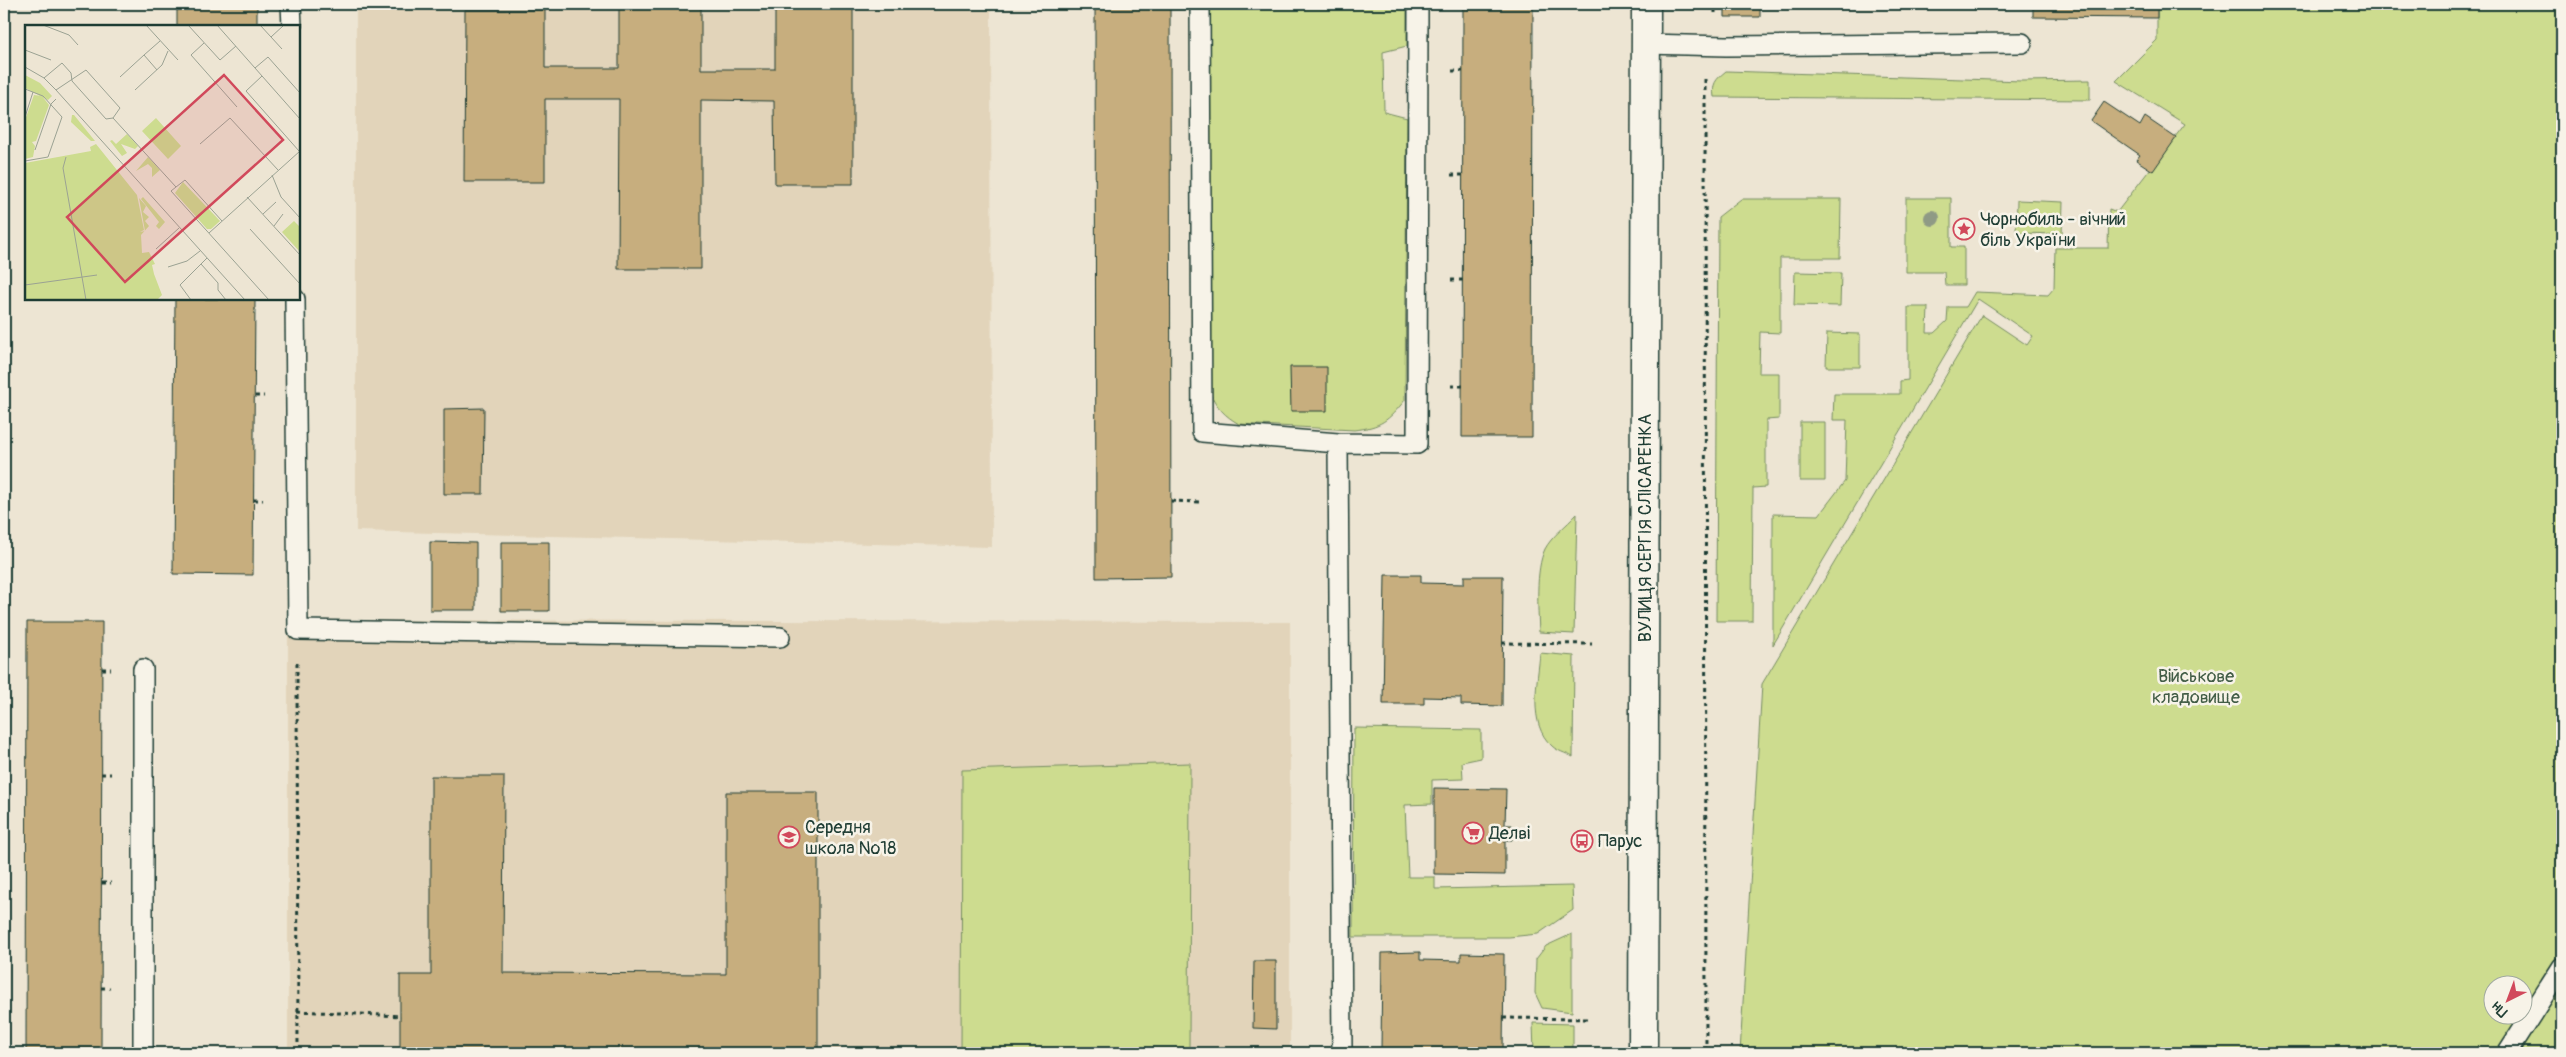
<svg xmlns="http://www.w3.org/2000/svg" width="2566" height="1057" viewBox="0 0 2566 1057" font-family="Pangolin,sans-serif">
<rect width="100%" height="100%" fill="#ede5d3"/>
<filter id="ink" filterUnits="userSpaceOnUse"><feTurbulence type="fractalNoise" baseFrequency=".02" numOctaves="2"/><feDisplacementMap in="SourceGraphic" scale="10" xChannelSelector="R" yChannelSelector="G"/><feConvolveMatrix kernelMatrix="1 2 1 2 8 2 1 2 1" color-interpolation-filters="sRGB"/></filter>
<g filter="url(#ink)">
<!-- built -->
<path fill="#e2d4ba" d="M 356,4 L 991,4 L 992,547 L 356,531 Z
M 288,620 L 1290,622 L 1290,1053 L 288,1053 Z"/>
<!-- green -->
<path fill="#cddc8f" stroke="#768c62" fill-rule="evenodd" d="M 1209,4 L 1407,4 L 1407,46 L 1383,52 L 1384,112 L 1407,118 L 1405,400 C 1388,421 1381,427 1354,430 L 1239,424 C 1225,416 1216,407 1210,392 Z
M 2157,4 L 2562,4 L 2562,1053 L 1740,1053 L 1762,684 L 1982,315 L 2027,345 L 2033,336 L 1978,299 L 1773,645 L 1773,514 L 1819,515 L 1845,481 L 1847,420 L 1833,420 L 1834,394 L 1900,394 L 1900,381 L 1908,380 L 1908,307 L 1928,307 L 1927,333 L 1934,333 L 1947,321 L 1948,307 L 1966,307 L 1975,292 L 2048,295 L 2054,288 L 2055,248 L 2108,248 L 2109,209 L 2117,212 L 2185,124 L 2116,81 L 2157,40 ZM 2494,984 L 2524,984 L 2524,1014 L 2494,1014 Z
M 1726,71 L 2022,81 L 2090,80 L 2090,100 L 1714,97 C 1712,84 1715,80 1726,71 Z
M 1906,198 L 1951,198 L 1951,247 L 1964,247 L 1964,285 L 1945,285 L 1944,272 L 1906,272 Z
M 1741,199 L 1841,199 L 1840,258 L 1780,258 L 1780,333 L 1760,332 L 1759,373 L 1779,373 L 1779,419 L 1766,420 L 1766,487 L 1753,488 L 1752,621 L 1716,621 L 1718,217 Z
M 2017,200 L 2063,202 L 2062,234 L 2016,233 Z
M 1795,272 L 1841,273 L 1840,306 L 1794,305 Z
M 1827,333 L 1860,334 L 1860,367 L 1826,367 Z
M 1800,422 L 1825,422 L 1825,481 L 1800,481 Z
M 1577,514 L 1574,634 L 1539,632 C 1538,610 1535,570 1545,549 C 1551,537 1567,525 1577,514 Z
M 1540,653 L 1574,656 L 1573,757 C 1566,753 1557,751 1552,746 C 1527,724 1538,681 1540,653 Z
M 1354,728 L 1481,730 L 1481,758 L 1462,762 L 1463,779 L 1432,780 L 1432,804 L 1405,805 L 1408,877 L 1435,877 L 1435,889 L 1572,886 L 1573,910 L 1538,934 L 1509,937 L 1353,937 Z
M 1190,763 L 1189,1053 L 961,1053 L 962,770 Z
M 1572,934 L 1572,1012 L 1542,1008 L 1535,993 L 1536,959 L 1546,946 Z
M 1533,1023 L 1573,1024 L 1573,1053 L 1534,1053 Z"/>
<!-- building -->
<path fill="#c7ae7e" stroke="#1f3d34" d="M 177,4 L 257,4 L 257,26 L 177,26 Z
M 619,4 L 701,4 L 701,69 L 775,69 L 775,4 L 853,4 L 853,184 L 775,184 L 774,101 L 701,100 L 701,269 L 618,269 L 619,99 L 545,99 L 545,182 L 464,182 L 465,10 L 545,10 L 545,68 L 619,68 Z
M 1095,4 L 1170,4 L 1171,577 L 1096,578 Z
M 1463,4 L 1533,4 L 1532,437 L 1462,437 Z
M 1725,4 L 1760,4 L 1760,17 L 1725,17 Z
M 2033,4 L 2157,4 L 2157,18 L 2033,17 Z
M 2104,102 L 2140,126 L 2145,117 L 2176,138 L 2153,171 L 2136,160 L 2140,155 L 2091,121 Z
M 175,299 L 255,299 L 253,575 L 173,574 Z
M 1290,367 L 1327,367 L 1327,411 L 1291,411 Z
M 484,408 L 483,494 L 444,494 L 444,409 Z
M 430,542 L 476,543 L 476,610 L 430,610 Z
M 501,542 L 549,542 L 549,611 L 501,611 Z
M 1385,575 L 1421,575 L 1421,583 L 1464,584 L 1464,576 L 1503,576 L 1502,706 L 1461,705 L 1461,698 L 1424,697 L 1424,704 L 1383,704 Z
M 27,622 L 102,622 L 101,1053 L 26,1053 Z
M 431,776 L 504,776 L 503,973 L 726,974 L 726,792 L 818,792 L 818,1053 L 400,1053 L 400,975 L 431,975 Z
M 1434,788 L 1506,789 L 1505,825 L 1512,825 L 1512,840 L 1505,840 L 1505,875 L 1434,874 Z
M 1420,952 L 1420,960 L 1461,961 L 1461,953 L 1504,954 L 1503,1053 L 1381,1053 L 1382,953 Z
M 1254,961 L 1276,961 L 1276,1029 L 1253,1028 Z"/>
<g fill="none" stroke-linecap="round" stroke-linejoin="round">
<!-- lane casing -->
<g stroke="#1f3d34" stroke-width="22">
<path id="lane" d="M 291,4 L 292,26
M 1200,4 L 1202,432 L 1338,443
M 1646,44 L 1726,46 L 2022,43
M 295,299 L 298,630 L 780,637
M 143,1053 L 143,669
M 1342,1053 L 1338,443 L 1417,444 L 1418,4
M 2507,1053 L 2562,967"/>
</g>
<!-- secondary casing -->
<g stroke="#1f3d34" stroke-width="31">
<path id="secondary" d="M 1643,1053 L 1646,4"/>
</g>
<!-- path -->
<path stroke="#1f3d34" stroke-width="3" stroke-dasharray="4 4" stroke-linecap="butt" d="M 1715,13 L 1715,4
M 1452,71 L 1463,71
M 1705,79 L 1706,1053
M 1451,175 L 1463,175
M 1451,280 L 1463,280
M 1451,386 L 1463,386
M 255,396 L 264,396
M 254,500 L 263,500
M 1171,501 L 1201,502
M 1502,643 L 1592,644
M 297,663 L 298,1053
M 102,669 L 111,669
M 101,774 L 111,774
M 102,883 L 111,883
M 101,988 L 110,988
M 297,1011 L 401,1016
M 1503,1018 L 1590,1019"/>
<!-- lane -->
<use href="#lane" stroke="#f7f3e8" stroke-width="19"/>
<!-- secondary -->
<use href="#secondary" stroke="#f7f3e8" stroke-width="28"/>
</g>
<!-- trees -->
<circle fill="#8f9a85" cx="1932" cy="218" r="8"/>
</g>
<!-- icons -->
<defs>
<g id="sight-ring" transform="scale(1.125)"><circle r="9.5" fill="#f7f3e8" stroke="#d1495b" stroke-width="1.5"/><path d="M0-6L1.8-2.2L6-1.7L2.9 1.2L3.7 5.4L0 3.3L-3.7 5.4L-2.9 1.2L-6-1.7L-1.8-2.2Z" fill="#d1495b"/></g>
<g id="supermarket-ring" transform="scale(1.125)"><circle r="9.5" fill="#f7f3e8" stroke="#d1495b" stroke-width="1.5"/><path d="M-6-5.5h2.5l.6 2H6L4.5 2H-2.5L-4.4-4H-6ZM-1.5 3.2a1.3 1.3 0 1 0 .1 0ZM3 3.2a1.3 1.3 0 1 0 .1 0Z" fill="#d1495b"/></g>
<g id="school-ring" transform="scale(1.125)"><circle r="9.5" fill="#f7f3e8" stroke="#d1495b" stroke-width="1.5"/><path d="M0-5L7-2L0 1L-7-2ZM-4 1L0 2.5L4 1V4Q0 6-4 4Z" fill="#d1495b"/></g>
<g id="bus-ring" transform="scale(1.125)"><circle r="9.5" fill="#f7f3e8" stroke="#d1495b" stroke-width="1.5"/><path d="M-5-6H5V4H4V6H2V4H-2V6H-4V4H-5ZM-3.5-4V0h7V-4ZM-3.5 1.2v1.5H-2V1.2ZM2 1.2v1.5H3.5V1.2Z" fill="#d1495b"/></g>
</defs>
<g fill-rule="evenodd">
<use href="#sight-ring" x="1964" y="229"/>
<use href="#supermarket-ring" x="1473" y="833"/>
<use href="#school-ring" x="789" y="837"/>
<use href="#bus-ring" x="1582" y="841"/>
</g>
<g text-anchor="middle" stroke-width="5" stroke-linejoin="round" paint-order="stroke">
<!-- poi labels -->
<g font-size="18" fill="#1f3d34" stroke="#f7f3e8" text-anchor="start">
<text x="1980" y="225">Чорнобиль - вічний<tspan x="1980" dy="21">біль України</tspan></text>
<text x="805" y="833">Середня<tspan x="805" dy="21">школа №18</tspan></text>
<text x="1489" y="839">Делві</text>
<text x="1598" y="847">Парус</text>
</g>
<!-- street labels -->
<g font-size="18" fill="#1f3d34" stroke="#f7f3e8">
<text transform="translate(1645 528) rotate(-90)" y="6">ВУЛИЦЯ СЕРГІЯ СЛІСАРЕНКА</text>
</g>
<!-- park labels -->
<g font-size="18" fill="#425d46" stroke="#f7f3e8">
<text x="2196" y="682">Військове<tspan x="2196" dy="21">кладовище</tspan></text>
</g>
</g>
<!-- overview -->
<g transform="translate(25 25)">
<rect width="275" height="275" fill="#ede5d3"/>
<path d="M 0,50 L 15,58 L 27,71 L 23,75 L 0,63 ZM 9,70 L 17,71 L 24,80 L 11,116 L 7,117 L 10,121 L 8,132 L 0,134 L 0,95 ZM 47,90 L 49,90 L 70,116 L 66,116 L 46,97 ZM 131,93 L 156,121 L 143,134 L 117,106 ZM 102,109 L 113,121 L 110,124 L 96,119 L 102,128 L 97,131 L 85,116 L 87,115 L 91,119 ZM 71,119 L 112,170 L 119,205 L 115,207 L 120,206 L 114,173 L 121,181 L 118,187 L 124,192 L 120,196 L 124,201 L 116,210 L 117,228 L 124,227 L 130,239 L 127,240 L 129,249 L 137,270 L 132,275 L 0,275 L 0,138 L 66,126 L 65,122 ZM 123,132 L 135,145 L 127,152 L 127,143 L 123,139 L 111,146 ZM 158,157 L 195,196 L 186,204 L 182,204 L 150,168 ZM 118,172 L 140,197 L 134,204 L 131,201 L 134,197 L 116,174 ZM 269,196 L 275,202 L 275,227 L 257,207 Z" fill="#cddc8f"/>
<path fill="none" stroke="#9ba293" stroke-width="1" d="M 18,0 L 44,10 L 53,20M 121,0 L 153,35M 163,0 L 195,35 L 211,21M 192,0 L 275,94M 235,0 L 257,24M 246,12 L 259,0M 179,18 L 166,30 L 212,82M 0,25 L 26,35M 119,30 L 135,16M 0,42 L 19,53 L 31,65 L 220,275M 230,43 L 243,32 L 275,68M 237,51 L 221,66 L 274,126M 95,52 L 119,30 L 132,45M 19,53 L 37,38 L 46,48 L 47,56 L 81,94 L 88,93 L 151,162 L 146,166 L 244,275M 0,64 L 18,71 L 37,92 L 23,132 L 0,136M 31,65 L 61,45 L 95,83 L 88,93M 110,65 L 137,40 L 143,26M 0,92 L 8,67M 175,119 L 205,93 L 253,145M 10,125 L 26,79 L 31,74M 41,132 L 38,143 L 61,275M 247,150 L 256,172 L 275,193M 151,162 L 160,155 L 197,196M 222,172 L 275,230M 238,189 L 251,177M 249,201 L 258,189M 225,204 L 275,259M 184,208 L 275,126M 131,224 L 154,203M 176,239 L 193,258 L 193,265 L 201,275M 143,242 L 162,236 L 175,226M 0,260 L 72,250M 166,275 L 155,260 L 182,233"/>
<path fill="#d1495b" fill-opacity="0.15" stroke="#d1495b" stroke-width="2.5" d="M 199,50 L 258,115 L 100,257 L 42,192 Z"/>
<rect width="275" height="275" fill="none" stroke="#1f3d34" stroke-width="2.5"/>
</g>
<!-- margin -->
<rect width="2566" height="1057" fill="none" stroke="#f7f3e8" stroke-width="20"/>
<rect x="10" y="10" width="2546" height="1037" fill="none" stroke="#1f3d34" stroke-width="2" filter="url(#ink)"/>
<!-- north arrow -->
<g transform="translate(2508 1000) rotate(222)"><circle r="24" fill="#f7f3e8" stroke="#a1aaa0"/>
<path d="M0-4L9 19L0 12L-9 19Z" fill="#d1495b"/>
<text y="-8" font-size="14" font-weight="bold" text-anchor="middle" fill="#1f3d34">Пн</text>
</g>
</svg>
